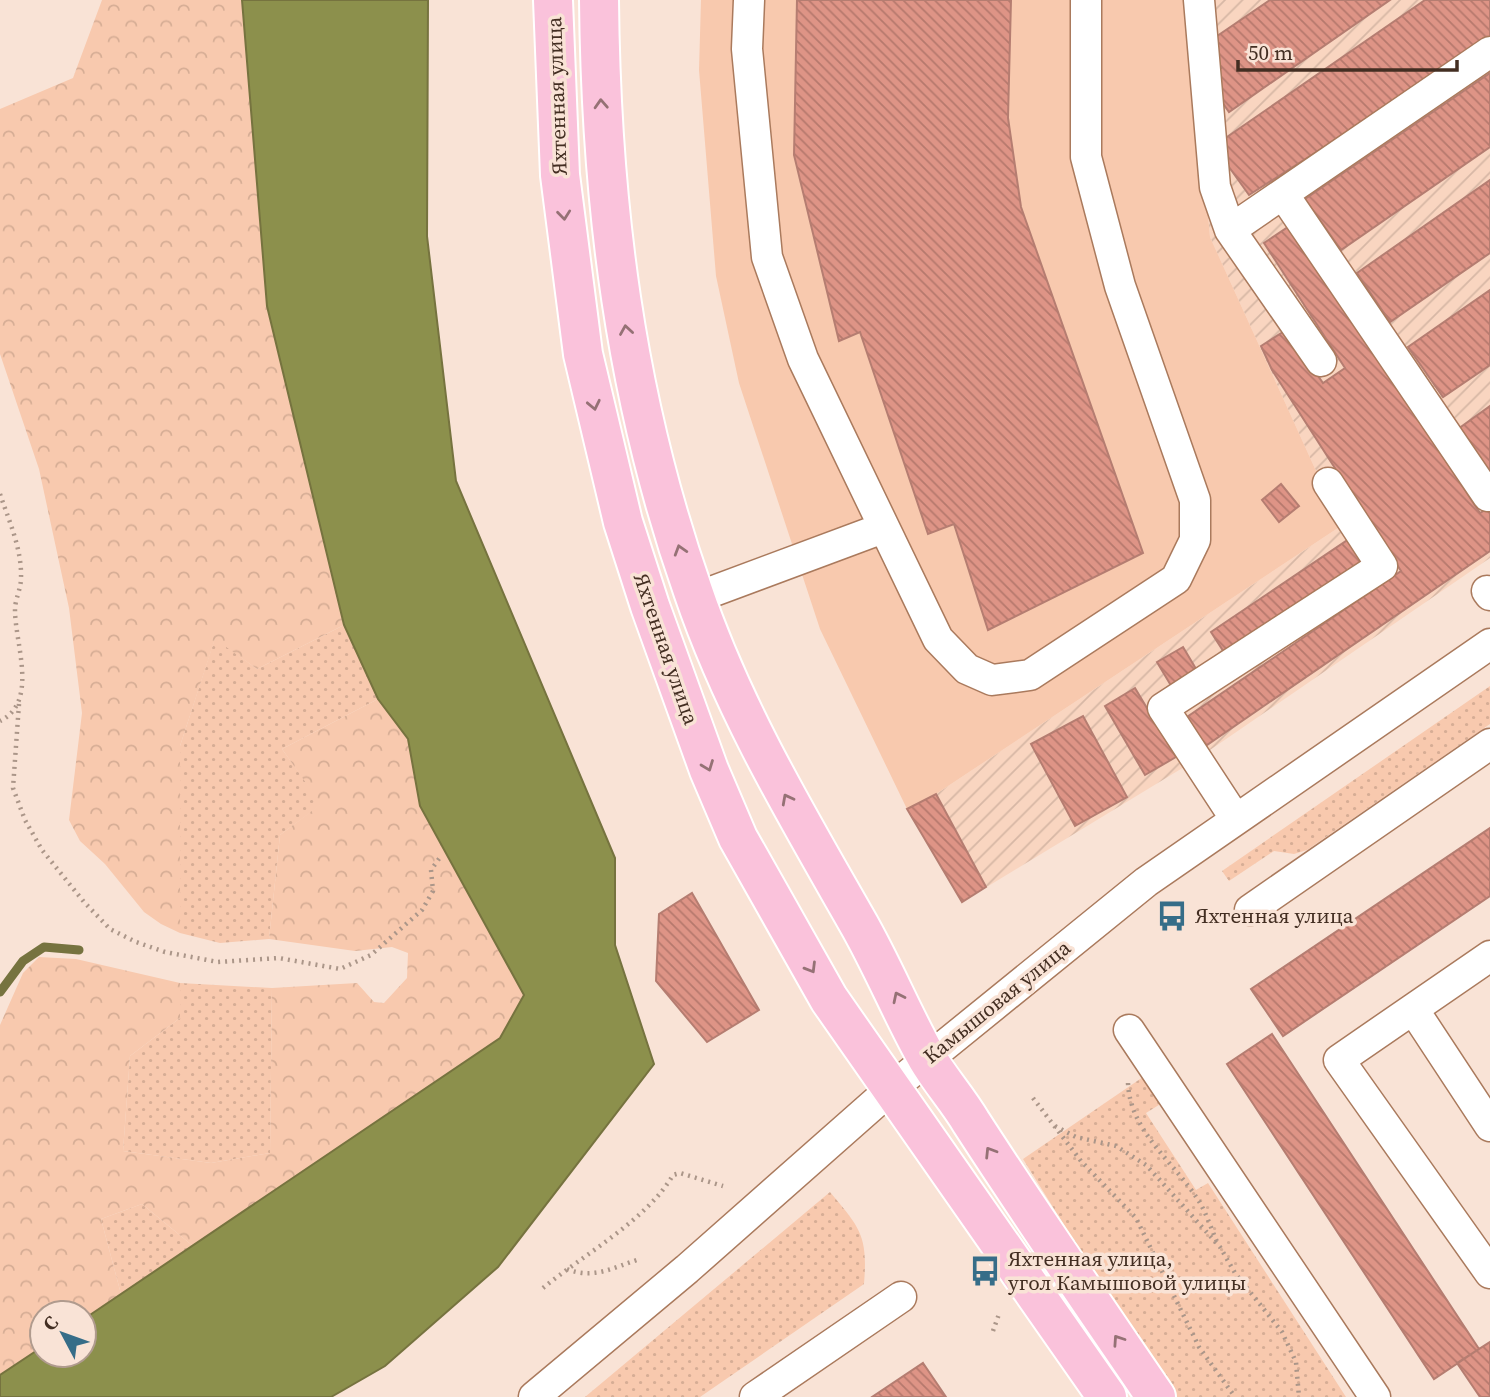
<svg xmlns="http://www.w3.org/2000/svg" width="1490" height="1397" viewBox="0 0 1490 1397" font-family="'Source Serif 4',serif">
<defs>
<pattern id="industrial-furrows" width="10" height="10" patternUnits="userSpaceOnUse" patternTransform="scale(1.75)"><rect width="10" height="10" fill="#f9d5c0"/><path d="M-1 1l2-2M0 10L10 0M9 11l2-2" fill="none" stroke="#d7b7a5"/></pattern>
<pattern id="green-dots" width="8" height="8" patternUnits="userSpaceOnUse" patternTransform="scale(1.75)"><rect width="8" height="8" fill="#f8c9ae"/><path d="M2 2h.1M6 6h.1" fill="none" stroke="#d6ad95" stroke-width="1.8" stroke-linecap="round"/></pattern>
<pattern id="forest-crowns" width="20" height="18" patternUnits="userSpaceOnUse" patternTransform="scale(1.75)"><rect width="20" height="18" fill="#f8c9ae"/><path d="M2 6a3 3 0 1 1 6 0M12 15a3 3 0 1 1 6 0" fill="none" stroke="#d6ad95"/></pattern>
<pattern id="building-back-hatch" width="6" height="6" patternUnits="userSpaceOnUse" patternTransform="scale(1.75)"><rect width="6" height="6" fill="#de9486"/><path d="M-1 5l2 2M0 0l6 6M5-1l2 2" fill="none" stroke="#b6796d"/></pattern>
</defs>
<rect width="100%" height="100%" fill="#f9e3d6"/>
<!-- industrial -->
<path fill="url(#industrial-furrows)" d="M 1189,0 L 1490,0 L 1490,558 L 1194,761 L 962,902 L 907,809 L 936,794 L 1341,526 L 1210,237 Z"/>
<!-- green -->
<path fill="url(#green-dots)" d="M 344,625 L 378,699 L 282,749 L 322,804 L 280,835 L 269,939 L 220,943 L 180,933 L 180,746 L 215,638 L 257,669 Z
M 1490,686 L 1490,724 L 1307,850 L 1294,854 L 1274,851 L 1229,881 L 1222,871 Z
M 180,983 L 272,988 L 270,1153 L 211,1163 L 123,1151 L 130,1056 L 180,1018 Z
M 1143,1077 L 1162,1103 L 1146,1113 L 1196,1190 L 1208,1183 L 1346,1397 L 1171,1397 L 1023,1159 Z
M 830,1192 C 860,1228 868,1235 864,1284 L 700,1397 L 585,1397 Z
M 142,1204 L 193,1246 L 121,1294 L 101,1219 Z"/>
<!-- forest -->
<path fill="url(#forest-crowns)" d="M 102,0 L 242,0 L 267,306 L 344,625 L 257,669 L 215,639 L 180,746 L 180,933 L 161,924 L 144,912 L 105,864 L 80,841 L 69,820 L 82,713 L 69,608 L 39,469 L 0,354 L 0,109 L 73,78 Z
M 378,699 L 408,739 L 420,807 L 524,995 L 500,1038 L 193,1246 L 142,1204 L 101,1219 L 121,1294 L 84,1319 L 84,1313 L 42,1313 L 42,1347 L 0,1375 L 0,1025 L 23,973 L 39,957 L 76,959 L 180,983 L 180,1018 L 130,1056 L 123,1151 L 211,1163 L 270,1153 L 272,988 L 357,983 L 374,1002 L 384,1003 L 407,978 L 408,953 L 392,947 L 355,951 L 269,939 L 280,835 L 321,804 L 282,749 Z"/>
<!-- pitch -->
<path fill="#f8c9ae" d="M 701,0 L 1189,0 L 1210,237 L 1341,526 L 936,794 L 907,809 L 820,629 L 739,383 L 716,276 L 699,70 Z"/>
<!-- water -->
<path fill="#8c904c" stroke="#76733f" stroke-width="2" d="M 242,0 L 428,0 L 427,236 L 456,481 L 615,858 L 615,945 L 654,1064 L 498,1267 L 385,1366 L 331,1397 L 0,1397 L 0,1375 L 42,1347 L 42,1355 L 84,1355 L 84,1319 L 500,1038 L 524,995 L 420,806 L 408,739 L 378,699 L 344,625 L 267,306 Z"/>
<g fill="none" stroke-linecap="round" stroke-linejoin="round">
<!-- stream -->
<path stroke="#76733f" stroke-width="9" d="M 0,992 L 23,961 L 44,947 L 79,950"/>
</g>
<!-- building -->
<path fill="url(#building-back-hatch)" stroke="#b57d71" stroke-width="2" d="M 797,0 L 1011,0 L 1008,118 L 1021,207 L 1143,553 L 988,630 L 954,524 L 928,534 L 860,332 L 839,341 L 794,155 Z
M 1270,0 L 1390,0 L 1229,112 L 1206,79 L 1221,68 L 1204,45 Z
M 1425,0 L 1490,0 L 1490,41 L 1249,195 L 1214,146 Z
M 1490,73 L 1490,147 L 1341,250 L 1305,199 Z
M 1490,180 L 1490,253 L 1390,322 L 1357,273 Z
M 1291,225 L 1480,513 L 1490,507 L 1490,551 L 1204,747 L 1184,719 L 1401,571 L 1272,370 L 1261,346 L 1286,330 L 1323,383 L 1345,368 L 1264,243 Z
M 1490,290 L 1490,365 L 1443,397 L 1408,347 Z
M 1490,406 L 1490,476 L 1458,429 Z
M 1281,484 L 1299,506 L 1279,522 L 1262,500 Z
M 1352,537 L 1370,564 L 1229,660 L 1211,632 Z
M 1183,647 L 1199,674 L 1173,689 L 1157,662 Z
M 1135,688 L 1176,757 L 1145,775 L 1105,706 Z
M 1083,716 L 1127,797 L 1075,826 L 1031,744 Z
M 936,794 L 986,887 L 962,902 L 907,809 Z
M 1490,828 L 1490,896 L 1283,1036 L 1251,989 Z
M 692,893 L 759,1010 L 707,1042 L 656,981 L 659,914 Z
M 1272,1034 L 1479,1349 L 1434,1379 L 1227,1064 Z
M 1490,1342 L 1490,1397 L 1480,1397 L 1457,1363 Z
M 923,1363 L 946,1397 L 872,1397 Z"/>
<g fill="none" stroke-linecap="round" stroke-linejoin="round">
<!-- minor casing -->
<g stroke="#aa7a5d" stroke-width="33">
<path id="minor" d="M 749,0 L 747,49 L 767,257 L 803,359 L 938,639 L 967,669 L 992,680 L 1030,675 L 1176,579 L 1195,540 L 1195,500 L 1120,286 L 1086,157 L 1086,0
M 1199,0 L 1215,187 L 1230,230 L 1321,361
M 1283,194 L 1488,496 L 1490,494
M 1230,230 L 1490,52
M 1487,591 L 1490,595
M 695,598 L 883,528
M 1235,818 L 1163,708 L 1382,566 L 1328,483
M 1250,910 L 1490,744
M 1490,956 L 1339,1060 L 1490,1273
M 1413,1009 L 1490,1126
M 1129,1030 L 1375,1397
M 534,1397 L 687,1269 L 892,1088 L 1146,882 L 1490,644
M 755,1397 L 901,1297"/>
</g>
<!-- major casing -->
<g stroke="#fff" stroke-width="42">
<path id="major" d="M 553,0 L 560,175 L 583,354 L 623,522 L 650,606 L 709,770 L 738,838 L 829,999 L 1107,1397
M 599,0 C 601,203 625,398 693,591 C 733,709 796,814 857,921 C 883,966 902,1014 927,1058 C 940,1080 958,1100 971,1122 C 1031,1215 1094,1306 1156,1397"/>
</g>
<!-- path -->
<path stroke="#ab9689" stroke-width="4.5" stroke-dasharray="2 5" stroke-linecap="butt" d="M 0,494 C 9,521 22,549 21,578 C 21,589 15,599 15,610 C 15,644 39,702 0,721
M 19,704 L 13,788 L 25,820 L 42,850 L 84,902 L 110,929 L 136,942 L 165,952 L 218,962 L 279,958 L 340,969 L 371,955 L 422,910 L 433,891 L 431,870 L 441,856
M 1128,1083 C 1130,1133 1176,1163 1200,1203 C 1207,1215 1212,1231 1218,1244
M 1033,1098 L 1081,1161 L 1136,1218 L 1199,1347 L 1235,1397
M 1055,1126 L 1076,1137 L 1116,1146 L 1146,1165 L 1158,1178 L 1220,1247 L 1235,1273 L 1282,1332 L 1296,1362 L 1299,1397
M 567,1269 C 594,1280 614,1267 640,1259
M 543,1288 C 583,1255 647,1220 673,1175 L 680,1173 L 723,1186
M 993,1331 L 999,1314"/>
<!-- minor -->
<use href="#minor" stroke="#fff" stroke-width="30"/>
<!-- major -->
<use href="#major" stroke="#fac2db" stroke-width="38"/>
</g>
<!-- one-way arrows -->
<defs><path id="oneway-chevron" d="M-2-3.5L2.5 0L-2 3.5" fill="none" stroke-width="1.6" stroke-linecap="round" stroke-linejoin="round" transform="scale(1.75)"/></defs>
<g stroke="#957175">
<use href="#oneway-chevron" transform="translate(601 104) rotate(-93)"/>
<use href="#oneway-chevron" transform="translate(564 215) rotate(84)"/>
<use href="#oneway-chevron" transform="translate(626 330) rotate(-99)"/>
<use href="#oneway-chevron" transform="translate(594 405) rotate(78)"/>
<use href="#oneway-chevron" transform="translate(680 550) rotate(-107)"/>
<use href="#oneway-chevron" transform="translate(708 766) rotate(69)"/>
<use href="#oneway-chevron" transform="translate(787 799) rotate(-118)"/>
<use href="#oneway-chevron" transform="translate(811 968) rotate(59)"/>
<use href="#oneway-chevron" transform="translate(898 997) rotate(-116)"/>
<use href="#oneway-chevron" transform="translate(990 1152) rotate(-122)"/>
<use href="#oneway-chevron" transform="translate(1118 1340) rotate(-124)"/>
</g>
<!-- icons -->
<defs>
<g id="bus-bare" transform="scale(2.415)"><path d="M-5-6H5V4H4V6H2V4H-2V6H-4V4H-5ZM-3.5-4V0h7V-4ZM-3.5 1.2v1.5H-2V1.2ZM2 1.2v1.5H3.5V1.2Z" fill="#366d88" stroke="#f9e3d6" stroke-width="2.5" paint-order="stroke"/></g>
</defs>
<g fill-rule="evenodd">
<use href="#bus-bare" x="1172" y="916"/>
<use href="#bus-bare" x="985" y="1271"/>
</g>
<g text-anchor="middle" stroke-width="7" stroke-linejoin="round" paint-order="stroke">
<!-- street labels -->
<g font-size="21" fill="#432e22" stroke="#f9e3d6">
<text transform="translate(557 96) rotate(-92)" y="7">Яхтенная улица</text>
<text transform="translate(666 649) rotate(71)" y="7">Яхтенная улица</text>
<text transform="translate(997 1002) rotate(-39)" y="7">Камышовая улица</text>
</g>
<!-- poi labels -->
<g font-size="21" fill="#432e22" stroke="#f9e3d6" text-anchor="start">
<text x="1195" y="923">Яхтенная улица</text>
<text x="1008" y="1266">Яхтенная улица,<tspan x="1008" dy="24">угол Камышовой улицы</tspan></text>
</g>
</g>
<!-- north arrow -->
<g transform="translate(63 1334) rotate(311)"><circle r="33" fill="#f9e3d6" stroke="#b09b8e" stroke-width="2"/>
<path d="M0-5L12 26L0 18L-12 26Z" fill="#366d88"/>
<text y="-10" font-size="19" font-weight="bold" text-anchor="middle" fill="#432e22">С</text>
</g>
<!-- scale -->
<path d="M1238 60v10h219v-10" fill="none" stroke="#432e22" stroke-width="3.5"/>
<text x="1248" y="60" font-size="21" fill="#432e22" stroke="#f9e3d6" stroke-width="5" paint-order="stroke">50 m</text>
</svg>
